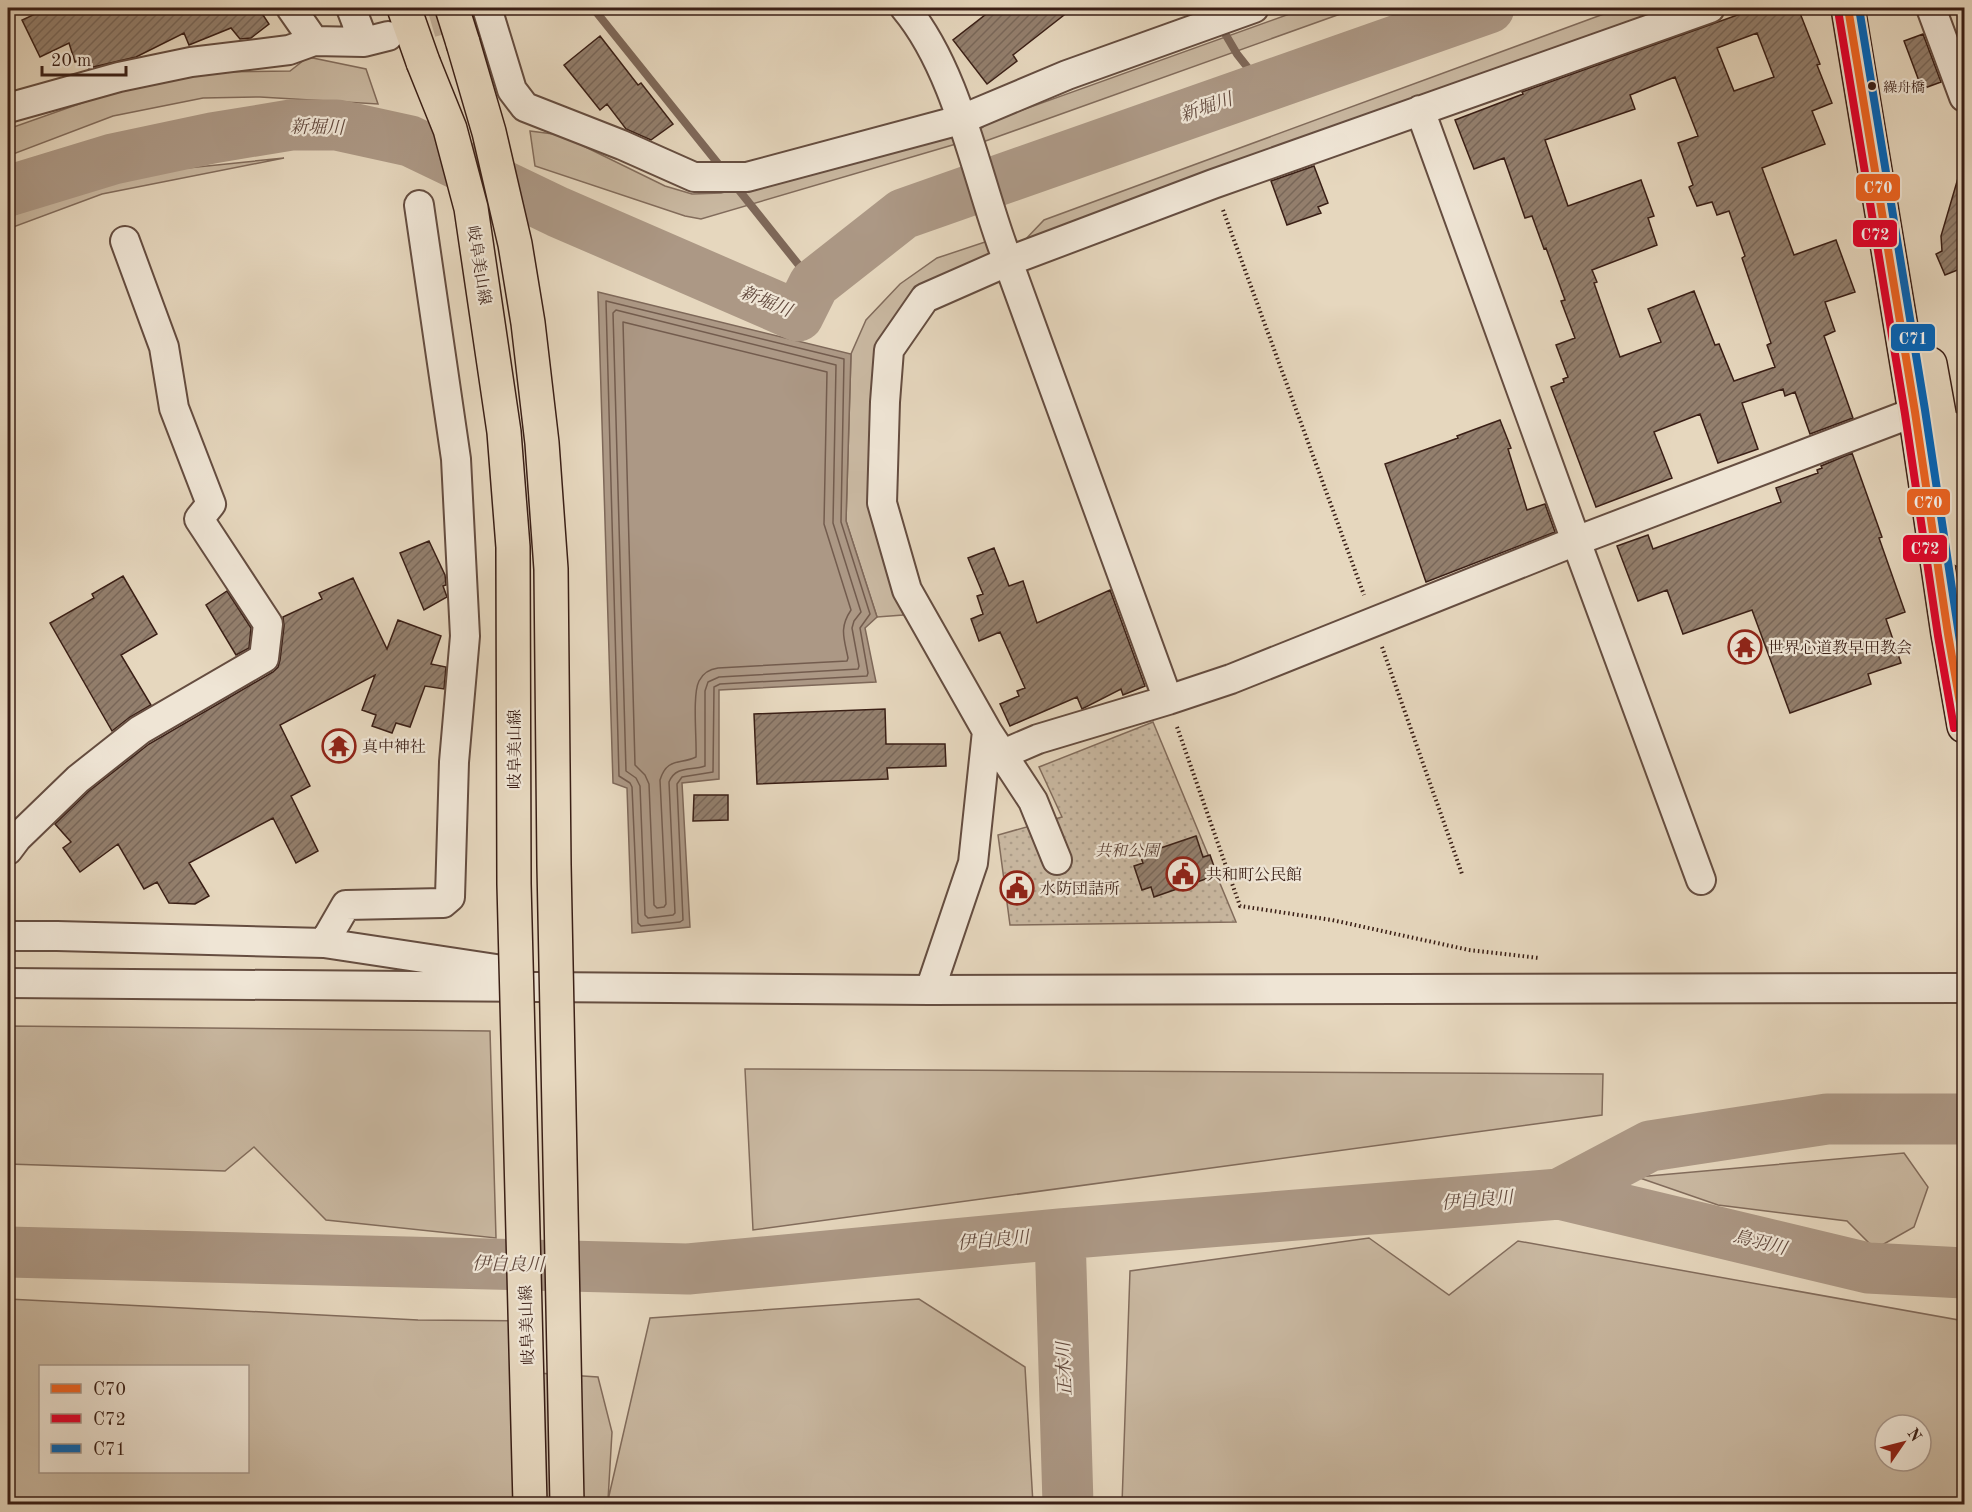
<svg xmlns="http://www.w3.org/2000/svg" width="1972" height="1512" viewBox="0 0 1972 1512" font-family="'Old Standard TT','Noto Serif JP',serif">
<defs>
<pattern id="park-dots" width="8" height="8" patternUnits="userSpaceOnUse" patternTransform="scale(1.5)"><rect width="8" height="8" fill="#c9b8a1"/><path d="M2 2h.1M6 6h.1" fill="none" stroke="#ad9e8a" stroke-width="1.8" stroke-linecap="round"/></pattern>
<pattern id="building-hatch" width="6" height="6" patternUnits="userSpaceOnUse" patternTransform="scale(1.5)"><rect width="6" height="6" fill="#937f6d"/><path d="M-1 1l2-2M0 6l6-6M5 7l2-2" fill="none" stroke="#796759"/></pattern>
</defs>
<rect width="100%" height="100%" fill="#e6d7be"/>
<filter id="stains"><feTurbulence type="fractalNoise" baseFrequency=".00333" numOctaves="4"/><feColorMatrix values="0 0 0 0 .2 0 0 0 0 .09 0 0 0 0 .02 0 0 0 .5 -.17"/></filter>
<radialGradient id="worn" r=".72"><stop offset=".6" stop-color="#630" stop-opacity="0"/><stop offset="1" stop-color="#630" stop-opacity=".3"/></radialGradient>
<!-- green -->
<path fill="#c9b8a1" stroke="#826c5c" stroke-width="1.5" fill-rule="evenodd" d="M 1306,8 L 1357,8 L 980,143 L 977,132 L 989,122 Z
M 1620,8 L 1682,8 L 1022,243 L 1044,220 Z
M 308,57 L 366,69 L 378,104 L 260,97 L 203,98 L 113,116 L 8,156 L 8,129 L 113,92 L 204,72 L 290,71 Z
M 530,131 L 561,135 L 665,186 L 692,194 L 721,193 L 951,134 L 956,144 L 701,219 L 685,216 L 535,166 Z
M 284,158 L 102,194 L 8,229 L 8,217 L 119,175 Z
M 988,241 L 991,258 L 923,292 L 877,365 L 875,531 L 894,574 L 903,615 L 877,617 L 846,521 L 851,354 L 866,320 L 900,284 L 937,258 Z
M 8,1026 L 490,1031 L 496,1238 L 326,1220 L 254,1147 L 225,1171 L 8,1164 Z
M 745,1069 L 1603,1074 L 1602,1115 L 753,1230 Z
M 1904,1153 L 1928,1187 L 1914,1227 L 1875,1249 L 1847,1221 L 1718,1205 L 1637,1177 Z
M 1369,1238 L 1449,1295 L 1518,1241 L 1964,1321 L 1964,1504 L 1122,1504 L 1130,1271 ZM 1885,1425 L 1921,1425 L 1921,1461 L 1885,1461 Z
M 8,1299 L 418,1320 L 530,1321 L 522,1372 L 598,1377 L 612,1432 L 608,1500 L 650,1318 L 919,1299 L 1025,1367 L 1033,1504 L 8,1504 ZM 40,1366 L 248,1366 L 248,1472 L 40,1472 Z"/>
<!-- park -->
<path fill="url(#park-dots)" stroke="#826c5c" stroke-width="1.5" d="M 1153,722 L 1236,922 L 1010,925 L 998,835 L 1062,817 L 1039,767 Z"/>
<!-- water -->
<path fill="#ac9885" stroke="#7e6859" stroke-width="1.5" d="M 598,292 L 851,354 L 846,521 L 877,617 L 865,628 L 876,682 L 719,690 L 719,779 L 682,783 L 690,927 L 632,933 L 627,788 L 613,783 Z"/>
<g fill="none" stroke-linecap="round" stroke-linejoin="round">
<!-- shore -->
<path stroke="#735c4e" stroke-width="1.5" d="M 606,301 L 844,359 L 841,522 L 870,614 L 860,628 L 868,673 L 867,676 L 720,684 L 714,687 L 713,772 L 682,777 L 677,784 L 683,920 L 680,922 L 641,926 L 638,923 L 632,787 L 630,783 L 619,776 Z
M 616,310 L 836,365 L 833,523 L 861,612 L 854,621 L 852,628 L 859,666 L 858,669 L 719,677 L 708,682 L 705,691 L 705,766 C 692,771 676,765 669,782 L 675,913 L 673,915 L 648,918 L 645,915 L 640,786 L 636,778 L 626,771 L 613,313 Z
M 623,322 L 827,372 L 824,524 L 851,610 C 839,628 844,638 848,658 L 847,661 L 718,668 C 710,669 703,673 699,681 C 692,695 697,740 696,757 C 680,765 667,757 660,780 L 666,904 L 664,907 L 657,908 L 654,905 L 649,784 L 645,775 L 635,765 Z"/>
<!-- stream -->
<path stroke="#7e6859" stroke-width="8" d="M 593,8 L 724,171
M 1210,8 L 1237,54 L 1263,87
M 734,184 L 814,284"/>
<!-- river -->
<path stroke="#ac9885" stroke-width="51" d="M 8,191 L 113,159 L 212,138 L 291,125 L 337,125 L 410,141 L 558,212 L 798,316 L 814,284 L 903,214 L 1489,8
M 1559,1194 L 1868,1268 L 1964,1273
M 1060,1234 L 1068,1504
M 8,1252 L 688,1269 L 1060,1234 L 1559,1194 L 1650,1146 L 1827,1119 L 1964,1119"/>
</g>
<!-- building -->
<path fill="url(#building-hatch)" stroke="#3a1f16" stroke-width="1.5" fill-rule="evenodd" d="M 48,8 L 275,8 L 275,10 L 263,15 L 269,24 L 251,38 L 240,39 L 231,28 L 189,45 L 184,33 L 136,57 L 89,68 L 86,59 L 75,62 L 69,43 L 40,57 L 22,20 Z
M 994,8 L 1073,8 L 1013,55 L 1017,61 L 987,84 L 953,40 Z
M 1757,8 L 1798,8 L 1820,64 L 1817,65 L 1832,103 L 1812,111 L 1825,144 L 1762,168 L 1794,255 L 1836,240 L 1855,292 L 1825,302 L 1835,331 L 1824,336 L 1853,418 L 1810,434 L 1795,392 L 1785,396 L 1783,389 L 1742,403 L 1758,449 L 1718,463 L 1700,414 L 1654,432 L 1672,478 L 1596,507 L 1551,387 L 1564,382 L 1563,379 L 1568,377 L 1556,345 L 1575,338 L 1561,301 L 1565,300 L 1546,248 L 1544,249 L 1532,216 L 1525,218 L 1504,158 L 1474,169 L 1455,120 L 1523,94 L 1522,92 ZM 1757,33 L 1774,77 L 1734,91 L 1717,48 ZM 1675,77 L 1698,136 L 1678,143 L 1693,185 L 1689,187 L 1697,206 L 1712,202 L 1717,215 L 1729,211 L 1745,256 L 1742,258 L 1771,343 L 1767,345 L 1775,367 L 1734,381 L 1719,344 L 1715,345 L 1694,291 L 1648,309 L 1661,342 L 1620,357 L 1594,283 L 1597,282 L 1592,270 L 1657,245 L 1648,218 L 1654,216 L 1641,180 L 1568,206 L 1545,140 L 1635,109 L 1630,95 Z
M 1923,34 L 1941,82 L 1922,89 L 1904,41 Z
M 600,36 L 638,85 L 641,83 L 673,124 L 651,140 L 626,129 L 607,104 L 600,110 L 564,65 Z
M 1314,166 L 1328,203 L 1318,207 L 1321,213 L 1287,225 L 1271,181 Z
M 1958,178 L 1965,179 L 1965,267 L 1945,275 L 1936,254 L 1942,251 L 1941,236 Z
M 1500,420 L 1511,448 L 1508,449 L 1527,510 L 1545,504 L 1555,532 L 1426,582 L 1385,464 L 1458,438 L 1457,436 Z
M 1852,453 L 1882,537 L 1879,538 L 1905,612 L 1886,619 L 1901,663 L 1868,674 L 1871,684 L 1790,713 L 1752,610 L 1683,634 L 1667,590 L 1638,601 L 1617,546 L 1648,535 L 1653,549 L 1781,502 L 1776,488 L 1818,473 L 1817,470 L 1822,468 L 1821,466 Z
M 429,541 L 445,575 L 446,585 L 443,586 L 447,597 L 424,610 L 400,553 Z
M 994,548 L 1009,586 L 1023,581 L 1037,623 L 1110,590 L 1145,686 L 1123,695 L 1121,689 L 1082,709 L 1077,697 L 1010,726 L 1000,704 L 1019,696 L 1017,691 L 1025,688 L 1000,632 L 979,641 L 971,619 L 983,614 L 977,596 L 983,594 L 968,558 Z
M 123,576 L 157,634 L 121,655 L 151,705 L 130,717 L 112,731 L 50,623 L 94,598 L 92,594 Z
M 353,578 L 387,649 L 398,620 L 441,636 L 431,664 L 446,667 L 444,689 L 425,686 L 410,727 L 396,723 L 392,733 L 372,726 L 376,715 L 362,710 L 375,675 L 280,725 L 310,786 L 291,796 L 318,851 L 296,863 L 273,818 L 189,863 L 209,896 L 195,904 L 169,903 L 157,882 L 144,889 L 118,844 L 80,872 L 63,848 L 71,842 L 55,824 L 89,791 L 149,744 L 273,672 L 278,667 L 280,660 L 284,626 L 283,617 L 322,599 L 319,593 Z
M 227,591 L 251,628 L 249,648 L 236,655 L 206,605 Z
M 885,709 L 886,744 L 945,744 L 946,766 L 887,768 L 888,779 L 757,784 L 754,714 Z
M 694,795 L 728,795 L 728,820 L 693,821 Z
M 1196,836 L 1203,857 L 1210,855 L 1217,875 L 1154,897 L 1151,887 L 1142,890 L 1134,866 L 1143,863 L 1140,855 Z"/>
<g fill="none" stroke-linecap="round" stroke-linejoin="round">
<!-- minor-tunnel -->
<path stroke="#c4b29c" stroke-width="28" stroke-dasharray="28 14" stroke-linecap="butt" d="M 391,35 L 481,9"/>
<!-- minor casing -->
<g stroke="#654d40" stroke-width="32">
<path id="minor" d="M 291,8 L 314,41
M 351,8 L 364,42
M 487,8 L 512,90 L 525,107 L 622,145 L 694,177 L 747,177 L 960,120 L 1067,75 L 1254,8
M 905,8 C 956,69 975,170 1002,245 C 1057,397 1113,549 1168,700
M 1931,8 L 1964,97
M 8,108 L 119,77 L 191,62 L 289,50 L 314,41 L 364,42 L 388,36
M 1420,110 L 1576,541 L 1701,880
M 1940,422 L 1964,431
M 1003,754 L 1038,739 L 1168,700 L 1231,679 L 1576,541 L 1915,412
M 8,850 L 17,838 L 78,779 L 140,730 L 264,658 L 268,624 L 199,519 L 211,504 L 174,408 L 164,347 L 125,241
M 1057,860 L 1033,801 L 987,731 L 907,590 L 882,503 L 885,402 L 889,350 L 925,298 L 1009,261 L 1213,184 L 1710,8
M 8,936 L 57,936 L 324,943 L 496,969
M 324,943 L 346,905 L 443,903 L 450,897 L 454,762 L 465,636 L 456,459 L 419,205
M 8,983 L 930,990 L 1964,988
M 930,990 L 973,863 L 987,731"/>
</g>
<!-- major casing -->
<g stroke="#3a1f16" stroke-width="36">
<path id="major" d="M 404,8 L 423,62
M 452,8 L 463,43
M 1848,8 L 1915,412 L 1948,634 L 1964,726
M 1930,364 L 1964,551"/>
</g>
<!-- path -->
<path stroke="#3a1f16" stroke-width="4" stroke-dasharray="1.5 3" stroke-linecap="butt" d="M 1223,210 L 1364,595
M 1382,647 L 1462,874
M 1177,727 L 1240,906 L 1332,920 L 1469,950 L 1539,958"/>
<!-- minor -->
<use href="#minor" stroke="#efe5d5" stroke-width="28"/>
<!-- major -->
<use href="#major" stroke="#e6d7be" stroke-width="33"/>
<!-- major-bridge casing -->
<g stroke="#3a1f16" stroke-width="36" stroke-linecap="butt">
<path id="major-bridge" d="M 463,43 L 489,132 L 515,244 L 528,323 L 542,443 L 551,569 L 554,865 L 567,1504
M 423,62 L 450,129 L 471,208 L 504,432 L 513,547 L 514,884 L 530,1504"/>
</g>
<!-- major-bridge -->
<use href="#major-bridge" stroke="#e6d7be" stroke-width="33"/>
<!-- bus-1 casing -->
<g stroke="#efe5d5" stroke-width="12">
<path id="bus-1" d="M 1848,8 L 1915,412 L 1948,634 L 1964,726"/>
</g>
<!-- bus-2 casing -->
<g stroke="#efe5d5" stroke-width="12">
<path id="bus-2" d="M 1838,10 L 1905,414 L 1938,636 L 1954,728"/>
</g>
<!-- bus-3 casing -->
<g stroke="#efe5d5" stroke-width="12">
<path id="bus-3" d="M 1859,8 L 1925,410 L 1964,668"/>
</g>
<!-- bus-1 -->
<use href="#bus-1" stroke="#f26522" stroke-width="8"/>
<!-- bus-2 -->
<use href="#bus-2" stroke="#e4002b" stroke-width="8"/>
<!-- bus-3 -->
<use href="#bus-3" stroke="#0065bd" stroke-width="8"/>
</g>
<!-- icons -->
<defs>
<g id="temple-ring" transform="scale(1.725)"><circle r="9.5" fill="#efe5d5" stroke="#8f2418" stroke-width="1.5"/><path d="M0-6L5-2H3V0L6.5 2.5H4V6H1.5V3h-3V6H-4V2.5H-6.5L-3 0V-2H-5Z" fill="#8f2418"/></g>
<g id="civic-ring" transform="scale(1.725)"><circle r="9.5" fill="#efe5d5" stroke="#8f2418" stroke-width="1.5"/><path d="M-.6-6.5H3V-4.5H.6V-3L4-1V1h2V6H-6V1h2V-1L-.6-3ZM-1.2 2.5V6h2.4V2.5Z" fill="#8f2418"/></g>
</defs>
<g fill-rule="evenodd">
<use href="#temple-ring" x="1745" y="647"/>
<use href="#temple-ring" x="339" y="746"/>
<use href="#civic-ring" x="1183" y="874"/>
<use href="#civic-ring" x="1017" y="888"/>
</g>
<!-- markers -->
<circle fill="#3a1f16" stroke="#efe5d5" stroke-width="2" cx="1872" cy="86" r="5"/>
<g text-anchor="middle" stroke-width="4.5" stroke-linejoin="round" paint-order="stroke">
<!-- bus labels -->
<g font-size="14" fill="#3a1f16" stroke="#efe5d5" text-anchor="start">
<text x="1883" y="92">繰舟橋</text>
</g>
<!-- street labels -->
<g font-size="16" fill="#3a1f16" stroke="#efe5d5">
<text transform="translate(480 265) rotate(81)" y="6">岐阜美山線</text>
<text transform="translate(514 749) rotate(-90)" y="6">岐阜美山線</text>
<text transform="translate(526 1325) rotate(-92)" y="6">岐阜美山線</text>
</g>
<!-- poi labels -->
<g font-size="16" fill="#3a1f16" stroke="#efe5d5" text-anchor="start">
<text x="1768" y="653">世界心道教早田教会</text>
<text x="362" y="752">真中神社</text>
<text x="1206" y="880">共和町公民館</text>
<text x="1040" y="894">水防団詰所</text>
</g>
<!-- park labels -->
<g font-size="16" font-style="italic" fill="#5e4539" stroke="#efe5d5">
<text x="1127" y="856">共和公園</text>
</g>
<!-- water labels -->
<g font-size="18" font-style="italic" fill="#62493d" stroke="#efe5d5">
<text transform="translate(1206 107) rotate(-19)" y="6">新堀川</text>
<text transform="translate(317 127) rotate(1)" y="6">新堀川</text>
<text transform="translate(766 301) rotate(22)" y="6">新堀川</text>
<text transform="translate(1477 1200) rotate(-5)" y="6">伊自良川</text>
<text transform="translate(993 1240) rotate(-5)" y="6">伊自良川</text>
<text transform="translate(1760 1242) rotate(14)" y="6">鳥羽川</text>
<text transform="translate(508 1264) rotate(1)" y="6">伊自良川</text>
<text transform="translate(1064 1369) rotate(-92)" y="6">正木川</text>
</g>
</g>
<g stroke="#efe5d5" stroke-width="2">
<rect x="1855" y="173" width="46" height="29" rx="6" fill="#f26522"/>
<rect x="1852" y="219" width="46" height="29" rx="6" fill="#e4002b"/>
<rect x="1890" y="323" width="46" height="29" rx="6" fill="#0065bd"/>
<rect x="1906" y="488" width="45" height="28" rx="6" fill="#f26522"/>
<rect x="1902" y="534" width="46" height="29" rx="6" fill="#e4002b"/>
</g>
<g font-size="16" text-anchor="middle" font-weight="bold" fill="#fff">
<text x="1878" y="193">C70</text>
<text x="1875" y="240">C72</text>
<text x="1913" y="344">C71</text>
<text x="1928" y="508">C70</text>
<text x="1925" y="554">C72</text>
</g>
<!-- margin -->
<rect width="1972" height="1512" fill="none" stroke="#e6d7be" stroke-width="30"/>
<rect x="9" y="9" width="1954" height="1494" fill="none" stroke="#3a1f16" stroke-width="3"/>
<rect x="15" y="15" width="1942" height="1482" fill="none" stroke="#3a1f16" stroke-width="1.5"/>
<!-- legend -->
<rect x="39" y="1365" width="210" height="108" fill="#efe5d5" stroke="#a79689" stroke-width="1.5"/>
<rect x="51" y="1384" width="30" height="9" fill="#f26522" stroke="#a79689" stroke-width="1.5"/>
<text x="93" y="1395" font-size="18" fill="#3a1f16">C70</text>
<rect x="51" y="1414" width="30" height="9" fill="#e4002b" stroke="#a79689" stroke-width="1.5"/>
<text x="93" y="1425" font-size="18" fill="#3a1f16">C72</text>
<rect x="51" y="1444" width="30" height="9" fill="#0065bd" stroke="#a79689" stroke-width="1.5"/>
<text x="93" y="1455" font-size="18" fill="#3a1f16">C71</text>
<!-- north arrow -->
<g transform="translate(1903 1443) rotate(55)"><circle r="28" fill="#efe5d5" stroke="#a79689" stroke-width="1.5"/>
<path d="M0-4.5L10 22L0 15L-10 22Z" fill="#8f2418"/>
<text y="-9" font-size="16" font-weight="bold" text-anchor="middle" fill="#3a1f16">N</text>
</g>
<!-- scale -->
<path d="M42 66v9h84v-9" fill="none" stroke="#3a1f16" stroke-width="3"/>
<text x="51" y="66" font-size="18" fill="#3a1f16" stroke="#efe5d5" stroke-width="4.5" paint-order="stroke">20 m</text>
<rect width="100%" height="100%" filter="url(#stains)"/>
<rect width="100%" height="100%" fill="url(#worn)"/>
</svg>
